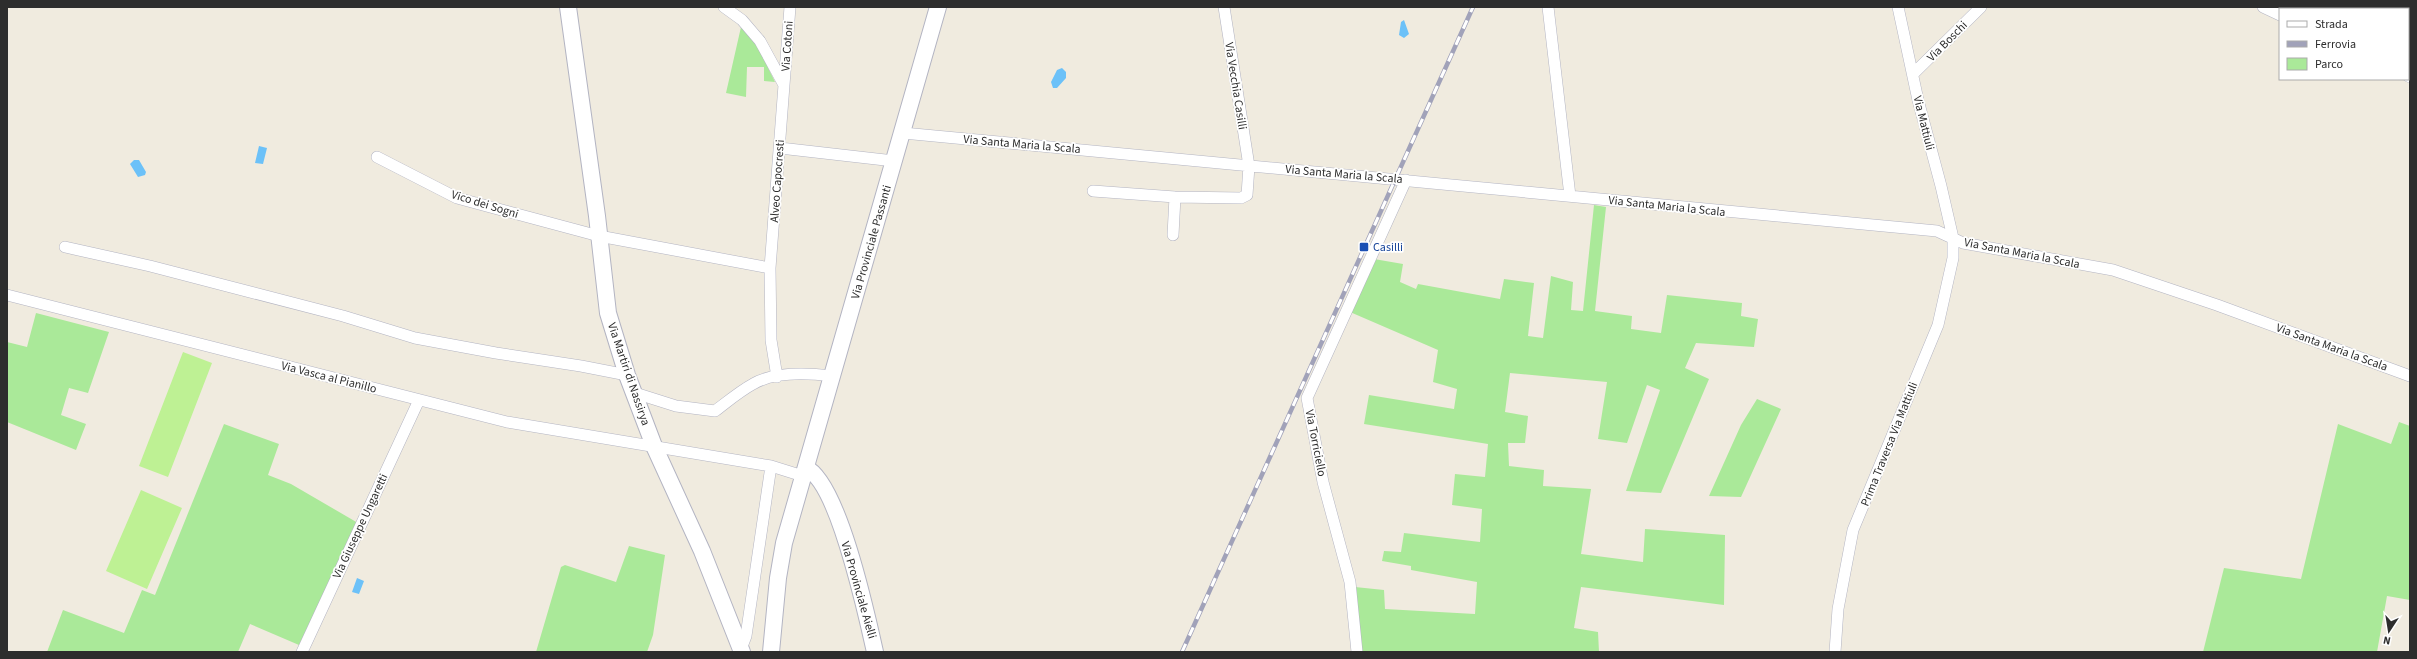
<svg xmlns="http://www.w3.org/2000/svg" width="2417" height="659" viewBox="0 0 2417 659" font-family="'Source Sans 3',sans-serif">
<rect width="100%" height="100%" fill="#f0ebdf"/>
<!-- green -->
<path fill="#aae999" d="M 741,27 L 757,45 L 775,82 L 764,81 L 764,67 L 747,67 L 746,97 L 726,93 Z
M 1594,205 L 1606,207 L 1595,311 L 1632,316 L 1631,329 L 1661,333 L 1667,295 L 1742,303 L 1741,316 L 1758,319 L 1754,347 L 1696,343 L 1685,368 L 1709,379 L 1661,493 L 1626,491 L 1660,390 L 1647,385 L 1627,443 L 1598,439 L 1607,382 L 1510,373 L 1505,412 L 1528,416 L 1525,443 L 1508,443 L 1509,466 L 1544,470 L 1543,486 L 1591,489 L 1581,554 L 1643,562 L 1645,529 L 1725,535 L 1724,605 L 1581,587 L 1574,628 L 1598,632 L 1599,652 L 1360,652 L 1355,587 L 1384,590 L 1385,609 L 1475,614 L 1477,582 L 1411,570 L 1411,566 L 1382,561 L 1384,551 L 1401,552 L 1404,533 L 1480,542 L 1482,509 L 1452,505 L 1455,474 L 1485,477 L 1488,444 L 1364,424 L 1369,395 L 1454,409 L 1457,389 L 1433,382 L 1438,350 L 1350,312 L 1374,259 L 1403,264 L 1400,282 L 1416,289 L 1418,284 L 1500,299 L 1504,279 L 1534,283 L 1528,336 L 1543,338 L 1551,276 L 1573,282 L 1571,310 L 1583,311 Z
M 36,313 L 109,332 L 88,393 L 69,388 L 61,415 L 86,424 L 76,450 L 7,422 L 7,342 L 27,347 Z
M 1757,399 L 1781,409 L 1741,497 L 1709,496 L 1741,425 Z
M 2399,422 L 2410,426 L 2410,600 L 2387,596 L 2377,652 L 2203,652 L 2224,568 L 2301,579 L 2338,424 L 2391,444 Z
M 224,424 L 279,444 L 268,475 L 291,484 L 358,523 L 299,645 L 250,624 L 238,652 L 47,652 L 63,610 L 124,633 L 142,590 L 155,595 Z
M 629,546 L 665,555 L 653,635 L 647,652 L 536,652 L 561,567 L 565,565 L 616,582 Z"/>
<!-- pitch -->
<path fill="#bef194" d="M 183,352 L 212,363 L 168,477 L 139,466 Z
M 141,490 L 182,508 L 147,589 L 106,571 Z"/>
<!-- water -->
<path fill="#6cc1f8" d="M 1404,20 L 1409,34 L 1404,38 L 1399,35 L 1401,22 Z
M 1062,68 L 1066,72 L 1066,78 L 1057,88 L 1053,88 L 1051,82 L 1057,70 Z
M 259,146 L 267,148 L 263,164 L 255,163 Z
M 134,160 L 139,160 L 146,172 L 145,175 L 138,177 L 130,164 Z
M 357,578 L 364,581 L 359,594 L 352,592 Z"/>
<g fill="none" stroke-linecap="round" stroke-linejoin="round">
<!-- street casing -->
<g stroke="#b3b4c2" stroke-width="12">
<path id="street" d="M 724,7 L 742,20 L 760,41 L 784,85 L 770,268 L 771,340 L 777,377
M 1548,7 L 1570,196
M 2263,7 L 2280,15
M 1913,74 L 1981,7
M 2408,76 L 2410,77
M 784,85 L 790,7
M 903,133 L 1937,231 L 1963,243 L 2113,270 L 2217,305 L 2410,376
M 780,148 L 894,161
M 377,157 L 457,198 L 599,236 L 770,268
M 1093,191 L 1175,197 L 1241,198 L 1247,195 L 1249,166 L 1224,7
M 1173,235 L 1175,197
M 65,247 L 150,266 L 343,316 L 415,338 L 496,353 L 581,366 L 627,375
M 7,295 L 507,422 L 771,466 L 803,476
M 635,393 L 676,406 L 715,411 C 727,402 740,391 753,384 C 775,371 808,373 832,376
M 741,649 L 746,636 L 771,466
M 302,652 L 419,400
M 1357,652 L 1350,582 L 1323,482 L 1307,398 L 1406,180
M 1835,652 L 1838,609 L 1853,530 L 1938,325 L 1953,258 L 1953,238 L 1941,186 L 1918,100 L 1898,7"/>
</g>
<!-- secondary casing -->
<g stroke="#b3b4c2" stroke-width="18">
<path id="secondary" d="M 568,7 L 597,216 L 608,313 L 627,375 L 654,446 L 702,551 L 742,652
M 806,468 C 838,482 867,616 875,652
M 771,652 L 778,578 L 784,543 L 938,7"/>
</g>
<!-- street -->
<use href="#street" stroke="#fff" stroke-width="11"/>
<!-- secondary -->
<use href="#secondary" stroke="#fff" stroke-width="16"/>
<!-- rail casing -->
<g stroke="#a1a2b9" stroke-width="4.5">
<path id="rail" d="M 1182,652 L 1473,7"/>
</g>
<!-- rail -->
<use href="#rail" stroke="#fff" stroke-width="3" stroke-dasharray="9" stroke-linecap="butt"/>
</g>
<!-- markers -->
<rect fill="#1a4fb4" stroke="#fff" stroke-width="1.5" x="1359" y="242" width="10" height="10" rx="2"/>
<g text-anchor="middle" stroke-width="3.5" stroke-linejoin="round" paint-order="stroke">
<!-- street labels -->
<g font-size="12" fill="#2d2d2d" stroke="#fff">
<text transform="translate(1947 41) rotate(-45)" y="4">Via Boschi</text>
<text transform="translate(787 46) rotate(-86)" y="4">Via Cotoni</text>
<text transform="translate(1236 86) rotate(81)" y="4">Via Vecchia Casilli</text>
<text transform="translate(1924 123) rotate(76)" y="4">Via Mattiuli</text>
<text transform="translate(1022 144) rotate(5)" y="4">Via Santa Maria la Scala</text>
<text transform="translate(1344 174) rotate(5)" y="4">Via Santa Maria la Scala</text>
<text transform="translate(777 181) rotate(-86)" y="4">Alveo Capocresti</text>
<text transform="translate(485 204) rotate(17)" y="4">Vico dei Sogni</text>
<text transform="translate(1667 206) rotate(6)" y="4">Via Santa Maria la Scala</text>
<text transform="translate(871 242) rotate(-74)" y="4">Via Provinciale Passanti</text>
<text transform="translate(2022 253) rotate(11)" y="4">Via Santa Maria la Scala</text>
<text transform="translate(2332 347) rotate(20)" y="4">Via Santa Maria la Scala</text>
<text transform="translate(629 374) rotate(71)" y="4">Via Martiri di Nassirya</text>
<text transform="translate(329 377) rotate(14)" y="4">Via Vasca al Pianillo</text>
<text transform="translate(1316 443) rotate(79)" y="4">Via Torriciello</text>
<text transform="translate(1889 444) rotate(-68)" y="4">Prima Traversa Via Mattiuli</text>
<text transform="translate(360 526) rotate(-65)" y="4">Via Giuseppe Ungaretti</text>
<text transform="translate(859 590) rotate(74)" y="4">Via Provinciale Aielli</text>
</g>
<!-- transit labels -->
<g font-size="12" fill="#164399" stroke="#fff" text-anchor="start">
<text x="1373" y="251">Casilli</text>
</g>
</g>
<!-- border -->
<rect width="2417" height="659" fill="none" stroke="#2d2d2d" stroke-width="16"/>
<!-- legend -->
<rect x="2279" y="8" width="130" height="72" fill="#ffffff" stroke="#ababab"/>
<rect x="2287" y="21" width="20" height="6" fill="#ffffff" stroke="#ababab"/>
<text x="2315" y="28" font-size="12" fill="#2d2d2d">Strada</text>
<rect x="2287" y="41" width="20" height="6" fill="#a1a2b9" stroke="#ababab"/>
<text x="2315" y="48" font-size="12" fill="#2d2d2d">Ferrovia</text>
<rect x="2287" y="58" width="20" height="12" fill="#aae999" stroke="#ababab"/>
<text x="2315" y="68" font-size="12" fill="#2d2d2d">Parco</text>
<!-- north arrow -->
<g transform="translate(2389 631) rotate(192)" stroke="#ffffff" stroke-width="3" paint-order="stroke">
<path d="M0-3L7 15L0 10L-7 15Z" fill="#2d2d2d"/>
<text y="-6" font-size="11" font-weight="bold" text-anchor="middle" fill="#2d2d2d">N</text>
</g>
</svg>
